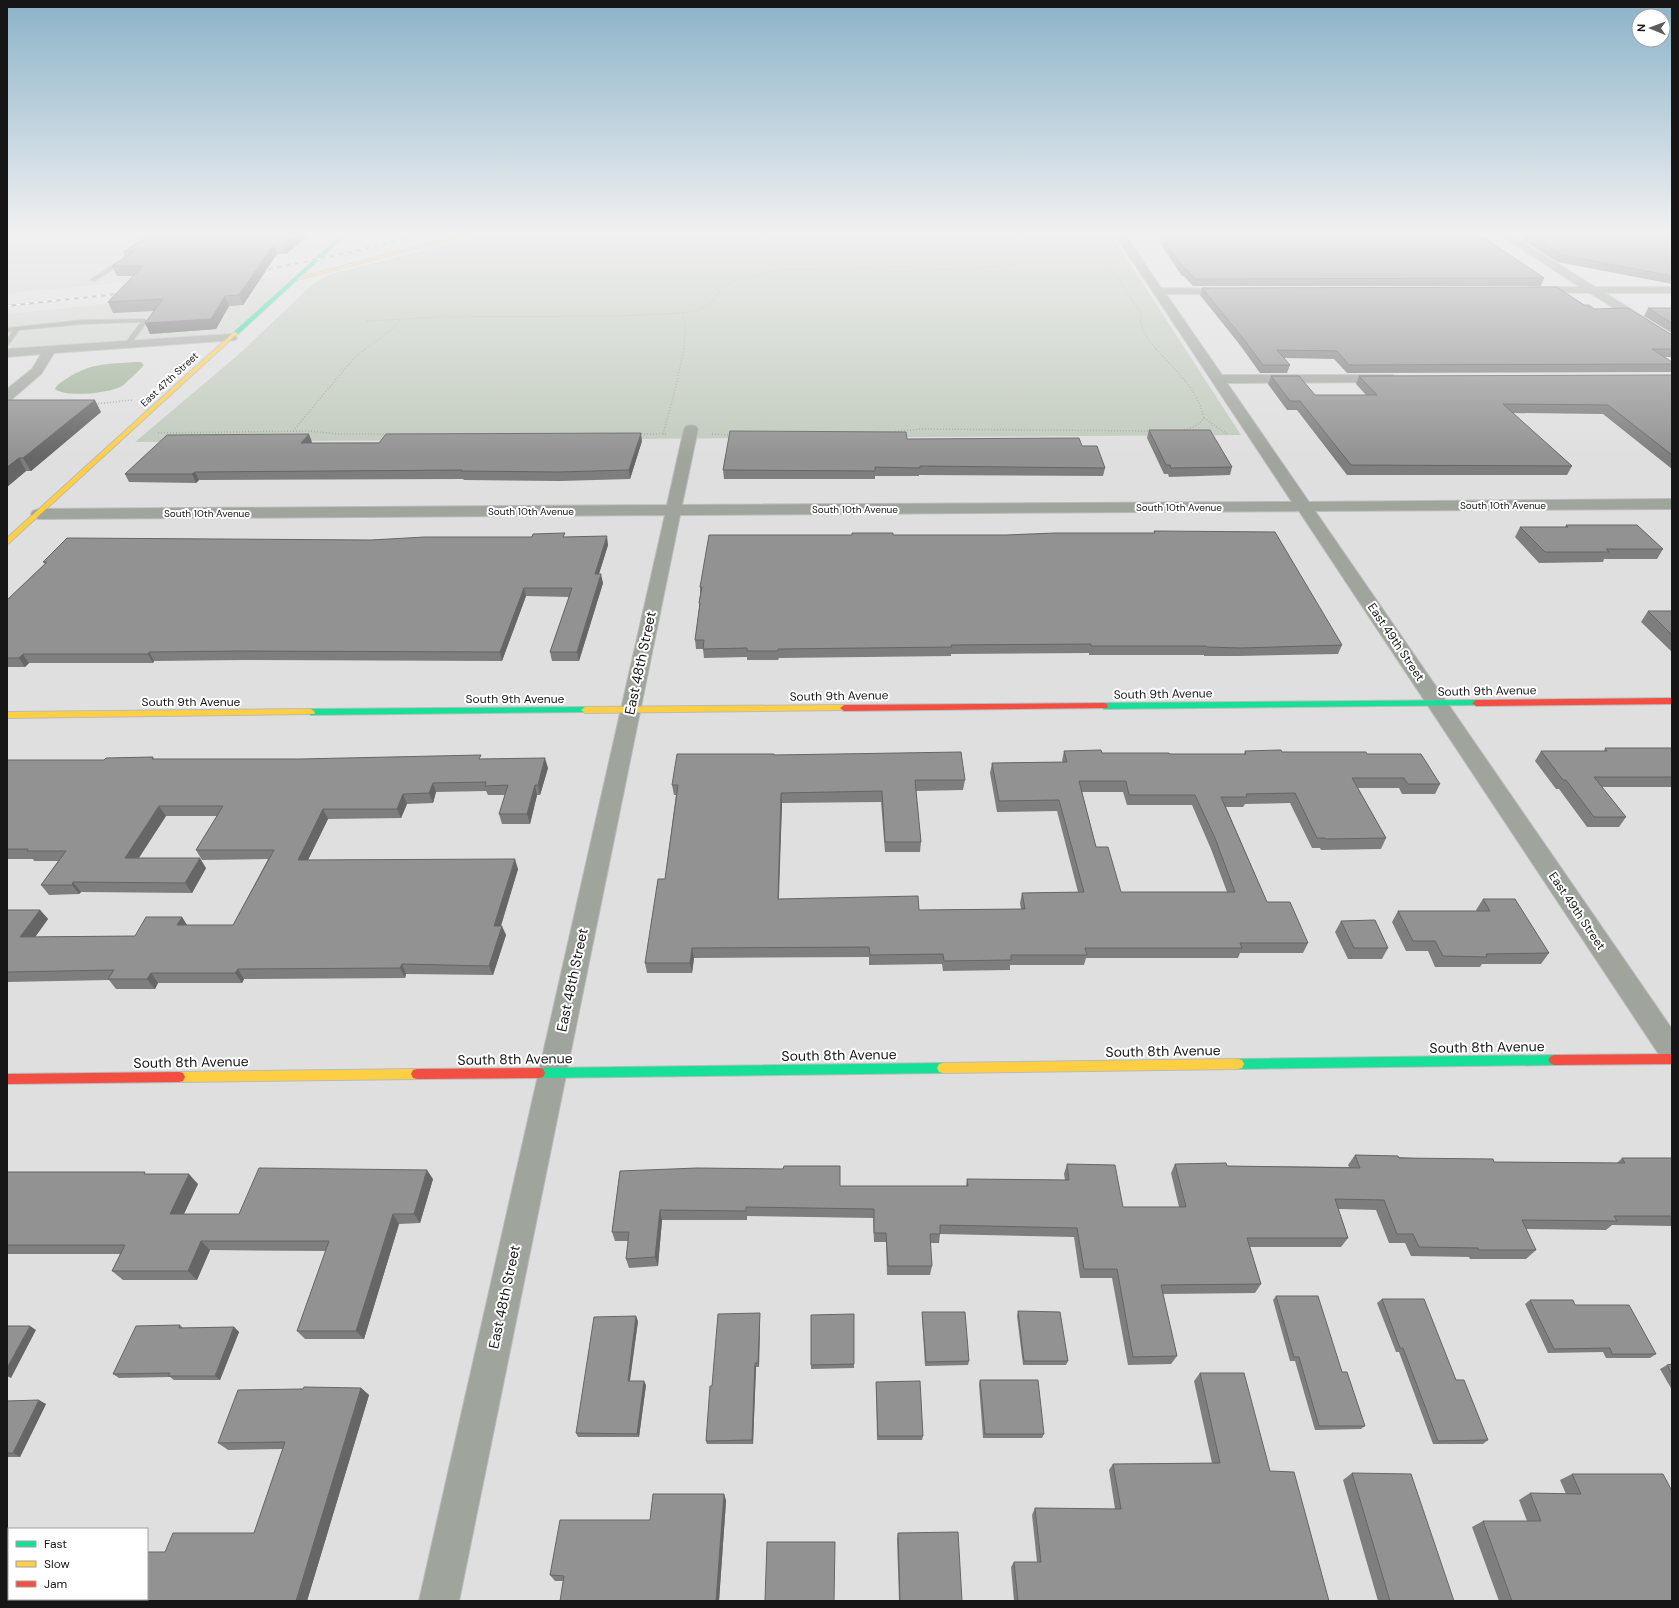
<svg xmlns="http://www.w3.org/2000/svg" width="1679" height="1608" viewBox="0 0 1679 1608" font-family="'DM Sans',sans-serif">
<rect width="100%" height="100%" fill="#dfdfdf"/>
<!-- built -->
<path fill="#d0d4cf" d="M 7,233 L 343,233 L 328,246 L 263,261 L 171,276 L 90,286 L 7,293 Z
M 298,273 L 227,336 L 7,351 L 7,314 L 97,305 Z"/>
<!-- green -->
<path fill="#c0cabc" d="M 805,233 L 1110,233 L 1241,435 L 135,442 L 238,355 L 313,284 L 328,275 L 339,272 L 467,239 L 493,235 Z"/>
<!-- water -->
<path fill="#a1b29a" d="M 135,362 L 141,362 L 144,365 C 141,369 125,384 122,386 C 110,393 66,398 55,389 C 57,384 62,382 66,379 C 90,363 108,364 135,362 Z"/>
<g fill="none" stroke-linecap="round" stroke-linejoin="round">
<!-- lane casing -->
<g stroke="#bbb" stroke-width="2">
<path id="lane" d="M 124,258 L 126,259 L 126,261 L 95,281 L 90,280 Z
M 145,319 L 147,322 L 129,346 L 127,347 L 124,345 L 141,322 L 83,324 L 19,330 L 9,344 L 7,345 L 7,339 L 13,331 L 7,332 L 7,328 L 83,320 Z"/>
</g>
<!-- street casing -->
<g stroke="#bbb" stroke-width="2">
<path id="street" d="M 1114,233 L 1124,233 L 1161,288 L 1235,289 L 1236,291 L 1231,294 L 1166,294 L 1222,375 L 1393,375 L 1395,378 L 1393,381 L 1389,382 L 1227,383 L 1309,502 L 1672,499 L 1672,509 L 1315,511 L 1672,1029 L 1672,1063 L 1662,1059 L 1299,511 L 680,515 L 459,1601 L 419,1601 L 665,515 L 39,519 L 33,517 L 31,514 L 33,511 L 39,509 L 667,505 L 684,429 L 686,426 L 691,425 L 696,426 L 698,429 L 682,505 L 1292,502 Z
M 1497,233 L 1509,233 L 1595,287 L 1672,287 L 1672,293 L 1605,293 L 1672,335 L 1672,344 L 1668,342 L 1590,293 L 1528,292 L 1527,290 L 1528,288 L 1532,287 L 1580,287 Z
M 231,334 L 235,336 L 237,338 L 235,340 L 54,353 L 41,374 L 12,399 L 7,400 L 7,389 L 32,369 L 41,354 L 7,357 L 7,349 Z"/>
</g>
<!-- fast casing -->
<g stroke="#bbb" stroke-width="2">
<path id="fast" d="M 344,233 L 348,233 L 238,334 L 234,334 L 234,332 Z
M 1476,700 L 1479,701 L 1480,703 L 1479,705 L 1104,709 L 1100,706 L 1104,703 Z
M 585,707 L 589,710 L 588,712 L 311,715 L 307,712 L 311,709 Z
M 1554,1055 L 1558,1057 L 1560,1060 L 1558,1063 L 1554,1065 L 1238,1069 L 1234,1068 L 1232,1064 L 1234,1060 L 1238,1059 Z
M 943,1063 L 947,1064 L 949,1068 L 947,1072 L 943,1073 L 539,1078 L 535,1077 L 533,1073 L 535,1069 L 539,1068 Z"/>
</g>
<!-- slow casing -->
<g stroke="#bbb" stroke-width="2">
<path id="slow" d="M 469,233 L 476,233 L 301,279 L 297,278 Z
M 234,332 L 238,333 L 9,543 L 7,544 L 7,538 Z
M 844,705 L 848,708 L 847,710 L 585,713 L 581,710 L 585,707 Z
M 311,709 L 315,712 L 314,714 L 7,718 L 7,712 Z
M 1238,1059 L 1242,1060 L 1244,1064 L 1242,1068 L 1238,1069 L 943,1073 L 939,1072 L 937,1068 L 939,1064 L 943,1063 Z
M 417,1069 L 421,1070 L 423,1074 L 421,1078 L 417,1079 L 179,1082 L 175,1081 L 173,1077 L 175,1073 L 179,1072 Z"/>
</g>
<!-- jam casing -->
<g stroke="#bbb" stroke-width="2">
<path id="jam" d="M 1672,698 L 1672,704 L 1476,706 L 1472,703 L 1476,700 Z
M 1104,703 L 1107,704 L 1108,706 L 1107,708 L 844,711 L 840,708 L 844,705 Z
M 1672,1054 L 1672,1064 L 1554,1065 L 1550,1063 L 1548,1060 L 1550,1057 L 1554,1055 Z
M 539,1068 L 543,1069 L 545,1073 L 543,1077 L 539,1078 L 417,1079 L 413,1078 L 411,1074 L 413,1070 L 417,1069 Z
M 179,1072 L 183,1073 L 185,1077 L 183,1081 L 179,1082 L 7,1084 L 7,1074 Z"/>
</g>
<!-- path-far1 -->
<path stroke="#a4a8a3" stroke-width="1" stroke-dasharray="1 1.5" stroke-linecap="butt" d="M 683,313 L 685,325 L 684,350
M 367,321 L 440,317 L 618,316 L 683,313 L 698,310 L 710,304 L 723,287 L 731,282 L 775,270 L 908,267 L 959,270 L 1068,259 L 1092,260 L 1105,265 L 1119,280 L 1141,313 C 1138,328 1148,339 1157,350
M 364,350 L 391,330 L 401,320"/>
<!-- path -->
<path stroke="#a4a8a3" stroke-width="1.5" stroke-dasharray="1 2" stroke-linecap="butt" d="M 1156,349 C 1176,372 1197,387 1204,418 C 1198,427 1189,429 1179,430
M 95,404 L 132,400
M 1204,418 L 1227,434
M 293,431 L 354,358 L 365,349
M 889,432 L 921,429 L 1150,431
M 158,433 L 308,431 L 339,434 L 439,434
M 638,434 L 667,434
M 663,434 L 675,390 L 684,349
M 712,434 L 731,435"/>
<!-- lane -->
<use href="#lane" fill="#9fa59d" fill-rule="evenodd"/>
<!-- street -->
<use href="#street" fill="#9fa59d" fill-rule="evenodd"/>
<!-- fast -->
<use href="#fast" fill="#16e098" fill-rule="evenodd"/>
<!-- slow -->
<use href="#slow" fill="#ffcf43" fill-rule="evenodd"/>
<!-- jam -->
<use href="#jam" fill="#f24e42" fill-rule="evenodd"/>
<!-- rail casing -->
<g stroke="#9fa39e" stroke-width="2">
<path id="rail" d="M 255,272 L 352,252 L 426,233
M 7,306 L 126,293"/>
</g>
<!-- rail -->
<use href="#rail" stroke="#fff" stroke-width="1.5" stroke-dasharray="4.5" stroke-linecap="butt"/>
</g>
<!-- wall -->
<path fill="#7e7e7e" fill-rule="evenodd" d="M 153,233 L 311,233 L 286,254 L 277,254 L 243,305 L 229,306 L 216,329 L 150,334 L 155,311 L 113,313 L 108,302 L 133,276 L 117,276 L 112,266 L 125,257 L 123,252 Z
M 1526,233 L 1672,233 L 1672,284 L 1558,262 L 1523,240 Z
M 1160,234 L 1544,278 L 1541,286 L 1193,286 L 1184,276 L 1182,276 L 1159,241 Z
M 1202,288 L 1584,305 L 1672,335 L 1672,357 L 1664,357 L 1672,362 L 1672,372 L 1347,373 L 1334,359 L 1284,358 L 1290,365 L 1287,373 L 1260,373 L 1240,345 L 1200,295 Z
M 1648,308 L 1672,308 L 1672,333 L 1644,316 Z
M 1672,375 L 1672,469 L 1603,414 L 1513,413 L 1572,466 L 1567,475 L 1347,475 L 1297,410 L 1287,410 L 1268,384 L 1271,376 L 1315,395 L 1366,395 L 1356,384 L 1359,376 Z
M 7,400 L 101,412 L 31,471 L 26,471 L 7,487 Z
M 1149,430 L 1232,467 L 1230,475 L 1169,477 L 1168,474 L 1164,474 L 1147,438 Z
M 907,439 L 1082,446 L 1105,468 L 1103,476 L 919,475 L 919,476 L 875,476 L 875,479 L 724,479 L 723,470 Z
M 642,441 L 630,479 L 560,481 L 464,480 L 463,479 L 199,480 L 196,483 L 129,482 L 125,474 L 312,442 L 311,443 Z
M 1566,525 L 1663,549 L 1657,559 L 1604,559 L 1603,562 L 1539,563 L 1515,537 L 1520,527 L 1565,527 Z
M 1154,531 L 1342,645 L 1338,654 L 1238,656 L 1204,656 L 1204,655 L 1089,655 L 1089,653 L 951,654 L 951,656 L 779,658 L 778,660 L 747,660 L 747,657 L 704,658 L 703,649 L 696,649 L 695,640 L 699,608 L 699,603 L 700,595 L 700,587 L 893,535 L 1006,535 L 1154,533 Z
M 565,537 L 608,545 L 599,574 L 603,583 L 579,661 L 552,661 L 550,652 L 569,597 L 526,596 L 502,661 L 243,660 L 154,661 L 153,663 L 29,663 L 25,667 L 7,667 L 7,600 L 45,564 L 43,562 L 371,540 Z
M 1648,611 L 1672,611 L 1672,652 L 1641,622 Z
M 1605,748 L 1672,748 L 1672,787 L 1602,787 L 1626,817 L 1619,827 L 1587,827 L 1559,789 L 1556,789 L 1535,761 L 1541,751 L 1604,751 Z
M 1064,751 L 1102,753 L 1170,754 L 1244,754 L 1245,751 L 1367,754 L 1440,784 L 1435,794 L 1402,794 L 1399,788 L 1358,788 L 1386,838 L 1381,849 L 1321,850 L 1320,848 L 1312,848 L 1290,803 L 1245,804 L 1243,807 L 1226,807 L 1267,902 L 1308,943 L 1303,953 L 1240,953 L 1238,958 L 1086,958 L 1084,965 L 1010,965 L 1010,970 L 943,971 L 942,964 L 869,965 L 869,957 L 694,958 L 692,973 L 647,973 L 645,963 L 665,879 L 676,795 L 674,795 L 672,785 L 774,755 L 965,780 L 963,790 L 916,791 L 921,842 L 920,852 L 885,852 L 881,802 L 782,803 L 779,899 L 919,910 L 1021,909 L 1020,903 L 1022,893 L 1078,892 L 1057,811 L 997,812 L 990,773 L 992,763 L 1063,762 L 1062,761 ZM 1082,792 L 1123,792 L 1127,805 L 1192,805 L 1211,849 L 1227,892 L 1121,892 L 1096,847 Z
M 153,757 L 154,759 L 482,759 L 548,768 L 540,795 L 537,795 L 530,824 L 502,824 L 499,814 L 505,795 L 488,795 L 486,791 L 436,792 L 433,803 L 407,804 L 401,818 L 328,819 L 308,860 L 518,869 L 501,926 L 506,935 L 493,975 L 406,974 L 405,978 L 244,979 L 242,983 L 158,983 L 155,989 L 116,989 L 109,980 L 7,982 L 7,910 L 40,910 L 48,919 L 35,937 L 135,936 L 182,917 L 187,925 L 233,925 L 268,859 L 202,860 L 196,850 L 217,816 L 166,816 L 139,858 L 206,868 L 192,893 L 81,892 L 79,894 L 49,895 L 41,885 L 58,861 L 34,861 L 33,859 L 7,859 L 7,760 L 104,760 Z
M 1483,899 L 1549,953 L 1541,964 L 1482,964 L 1480,967 L 1435,967 L 1428,951 L 1406,951 L 1392,922 L 1398,911 L 1477,911 L 1476,910 Z
M 1341,921 L 1388,948 L 1382,959 L 1348,959 L 1335,932 Z
M 1355,1155 L 1494,1162 L 1617,1163 L 1622,1158 L 1672,1158 L 1672,1226 L 1612,1225 L 1606,1230 L 1526,1229 L 1536,1250 L 1526,1259 L 1470,1259 L 1469,1257 L 1411,1256 L 1405,1243 L 1389,1243 L 1376,1210 L 1338,1209 L 1348,1238 L 1341,1247 L 1250,1247 L 1261,1284 L 1255,1293 L 1163,1294 L 1177,1356 L 1171,1364 L 1128,1365 L 1112,1278 L 1080,1278 L 1074,1237 L 940,1234 L 939,1243 L 930,1243 L 932,1266 L 930,1275 L 887,1275 L 886,1242 L 874,1242 L 873,1218 L 747,1216 L 747,1220 L 662,1220 L 658,1266 L 629,1268 L 626,1259 L 628,1241 L 615,1241 L 612,1232 L 620,1171 L 840,1186 L 966,1186 L 967,1179 L 1065,1180 L 1064,1174 L 1067,1164 L 1123,1207 L 1179,1207 L 1171,1173 L 1175,1164 L 1227,1166 L 1349,1167 L 1348,1165 Z
M 7,1172 L 146,1174 L 198,1184 L 184,1214 L 239,1214 L 433,1179 L 420,1223 L 399,1224 L 364,1339 L 305,1339 L 297,1331 L 326,1251 L 210,1250 L 197,1280 L 123,1280 L 112,1271 L 120,1254 L 7,1254 Z
M 1276,1296 L 1342,1372 L 1365,1426 L 1361,1429 L 1315,1430 L 1295,1361 L 1290,1361 L 1273,1300 Z
M 1382,1299 L 1456,1380 L 1488,1440 L 1483,1444 L 1433,1444 L 1399,1352 L 1396,1352 L 1377,1303 Z
M 1530,1300 L 1575,1305 L 1656,1354 L 1650,1358 L 1606,1358 L 1603,1352 L 1548,1353 L 1525,1304 Z
M 1018,1311 L 1068,1361 L 1066,1365 L 1023,1365 L 1017,1316 Z
M 922,1312 L 969,1361 L 968,1365 L 925,1366 L 922,1316 Z
M 854,1314 L 854,1368 L 811,1369 L 811,1365 Z
M 760,1318 L 759,1367 L 756,1367 L 753,1444 L 707,1444 L 706,1441 L 712,1386 Z
M 638,1321 L 630,1381 L 646,1385 L 639,1437 L 578,1437 L 576,1433 Z
M 180,1325 L 183,1328 L 234,1327 L 239,1332 L 220,1380 L 174,1380 L 170,1377 L 119,1378 L 113,1374 Z
M 1672,1364 L 1672,1390 L 1660,1369 L 1667,1365 Z
M 1200,1373 L 1270,1471 L 1329,1601 L 1014,1601 L 1011,1567 L 1014,1562 L 1037,1562 L 1032,1515 L 1035,1508 L 1115,1509 L 1109,1470 L 1113,1464 L 1212,1463 L 1194,1381 Z
M 980,1380 L 1044,1434 L 1042,1438 L 983,1438 L 979,1384 Z
M 876,1382 L 923,1436 L 922,1440 L 877,1440 Z
M 361,1388 L 369,1395 L 307,1601 L 9,1599 L 147,1599 L 165,1552 L 254,1533 L 283,1449 L 228,1450 L 218,1443 L 303,1389 Z
M 7,1401 L 46,1404 L 20,1457 L 7,1457 Z
M 1352,1473 L 1454,1601 L 1378,1601 L 1343,1480 Z
M 1572,1474 L 1672,1601 L 1499,1601 L 1472,1527 L 1483,1521 L 1527,1521 L 1519,1500 L 1530,1493 L 1566,1494 L 1560,1480 Z
M 724,1494 L 726,1501 L 719,1601 L 560,1601 L 564,1581 L 555,1581 L 550,1575 L 650,1520 Z
M 898,1533 L 962,1601 L 899,1601 L 897,1539 Z"/>
<!-- shaded-wall -->
<path fill="#666667" d="M 296,233 L 311,233 L 286,254 L 283,244 Z
M 274,244 L 277,254 L 243,305 L 239,295 Z
M 225,296 L 229,306 L 216,329 L 150,334 L 145,323 Z
M 95,400 L 101,412 L 31,471 L 23,458 Z
M 641,433 L 642,441 L 630,479 L 629,470 Z
M 309,434 L 312,442 L 304,451 L 301,443 Z
M 19,458 L 26,471 L 7,487 L 7,467 Z
M 195,472 L 199,480 L 196,483 L 192,474 Z
M 607,536 L 608,545 L 596,583 L 595,574 Z
M 601,574 L 603,583 L 579,661 L 577,652 Z
M 524,588 L 526,596 L 502,661 L 500,652 Z
M 149,652 L 154,661 L 153,663 L 148,654 Z
M 23,654 L 29,663 L 25,667 L 19,658 Z
M 545,758 L 548,768 L 540,795 L 538,785 Z
M 433,783 L 436,792 L 433,803 L 429,793 Z
M 535,785 L 537,795 L 530,824 L 527,814 Z
M 781,793 L 782,803 L 778,909 L 778,899 Z
M 403,794 L 407,804 L 401,818 L 397,809 Z
M 159,806 L 166,816 L 132,868 L 125,858 Z
M 323,809 L 328,819 L 303,870 L 298,860 Z
M 200,858 L 206,868 L 192,893 L 185,883 Z
M 515,859 L 518,869 L 498,935 L 494,926 Z
M 73,882 L 81,892 L 79,894 L 72,885 Z
M 40,910 L 48,919 L 28,947 L 20,937 Z
M 182,917 L 188,927 L 177,925 Z
M 502,926 L 506,935 L 493,975 L 489,966 Z
M 692,948 L 694,958 L 692,973 L 690,963 Z
M 402,964 L 406,974 L 405,978 L 400,968 Z
M 238,969 L 244,979 L 242,983 L 235,973 Z
M 151,973 L 158,983 L 155,989 L 147,979 Z
M 427,1170 L 433,1179 L 420,1223 L 414,1214 Z
M 189,1174 L 198,1184 L 179,1224 L 170,1214 Z
M 660,1210 L 662,1220 L 658,1266 L 655,1257 Z
M 393,1214 L 399,1224 L 364,1339 L 356,1331 Z
M 201,1241 L 210,1250 L 197,1280 L 188,1271 Z
M 760,1313 L 760,1318 L 759,1367 L 758,1363 Z
M 636,1316 L 638,1321 L 629,1385 L 628,1381 Z
M 30,1326 L 36,1330 L 11,1378 L 7,1376 L 7,1368 Z
M 234,1327 L 239,1332 L 220,1380 L 215,1376 Z
M 755,1363 L 756,1367 L 753,1444 L 752,1440 Z
M 644,1381 L 646,1385 L 639,1437 L 637,1434 Z
M 361,1388 L 369,1395 L 307,1601 L 296,1601 Z
M 39,1400 L 46,1404 L 20,1457 L 13,1453 Z
M 724,1494 L 726,1501 L 719,1601 L 716,1601 Z"/>
<!-- building -->
<path fill="#929293" stroke="#666667" fill-rule="evenodd" d="M 153,233 L 296,233 L 283,244 L 274,244 L 239,295 L 225,296 L 211,319 L 145,323 L 163,299 L 108,302 L 143,266 L 112,266 L 133,252 L 123,252 Z
M 1526,233 L 1672,233 L 1672,276 L 1562,255 Z
M 1160,234 L 1479,234 L 1544,278 L 1195,279 L 1186,269 L 1184,269 Z
M 1557,287 L 1584,305 L 1589,305 L 1594,309 L 1628,308 L 1672,335 L 1672,349 L 1652,349 L 1672,362 L 1672,364 L 1349,365 L 1337,351 L 1277,350 L 1290,365 L 1263,365 L 1242,337 L 1202,288 Z
M 1648,308 L 1672,308 L 1672,323 Z
M 1672,375 L 1672,455 L 1608,405 L 1503,404 L 1572,466 L 1351,465 L 1300,401 L 1290,401 L 1271,376 L 1299,376 L 1315,395 L 1377,395 L 1359,376 Z
M 7,400 L 95,400 L 23,458 L 19,458 L 7,467 Z
M 1149,430 L 1210,430 L 1232,467 L 1171,468 L 1170,465 L 1166,465 Z
M 730,431 L 906,432 L 907,439 L 1079,438 L 1082,446 L 1097,446 L 1105,468 L 920,466 L 920,468 L 875,467 L 875,471 L 723,470 Z
M 641,433 L 629,470 L 558,472 L 461,471 L 462,470 L 195,472 L 192,474 L 125,474 L 167,435 L 309,434 L 301,443 L 379,443 L 386,434 Z
M 1566,525 L 1637,525 L 1663,549 L 1606,549 L 1609,552 L 1545,552 L 1520,527 L 1568,527 Z
M 1154,531 L 1275,532 L 1342,645 L 1241,648 L 1207,647 L 1206,646 L 1091,646 L 1091,644 L 951,645 L 952,647 L 778,649 L 778,651 L 747,651 L 747,648 L 703,649 L 704,640 L 695,640 L 700,603 L 699,603 L 702,587 L 700,587 L 709,535 L 852,535 L 852,533 L 893,533 L 893,535 L 1006,535 L 1055,533 L 1155,533 Z
M 565,533 L 563,537 L 607,536 L 595,574 L 601,574 L 577,652 L 550,652 L 572,588 L 524,588 L 500,652 L 239,651 L 149,652 L 148,654 L 23,654 L 19,658 L 7,658 L 7,600 L 47,562 L 43,562 L 67,538 L 371,540 L 425,537 L 532,537 L 533,534 Z
M 1648,611 L 1672,611 L 1672,635 Z
M 1605,748 L 1672,748 L 1672,777 L 1594,777 L 1626,817 L 1594,817 L 1566,780 L 1563,780 L 1541,751 L 1607,751 Z
M 1101,750 L 1102,753 L 1169,753 L 1170,754 L 1246,754 L 1245,751 L 1281,750 L 1282,752 L 1366,752 L 1367,754 L 1421,754 L 1440,784 L 1408,784 L 1404,778 L 1352,778 L 1386,838 L 1326,839 L 1325,838 L 1317,838 L 1295,793 L 1246,794 L 1247,797 L 1221,797 L 1267,902 L 1290,902 L 1308,943 L 1240,943 L 1242,948 L 1085,948 L 1087,955 L 1011,955 L 1011,960 L 944,961 L 943,954 L 870,955 L 869,947 L 692,948 L 690,963 L 645,963 L 658,879 L 665,879 L 678,785 L 672,785 L 677,754 L 774,754 L 774,755 L 961,752 L 965,780 L 915,780 L 921,842 L 885,842 L 882,791 L 781,793 L 778,899 L 918,896 L 919,910 L 1025,909 L 1022,893 L 1084,892 L 1059,800 L 999,801 L 992,763 L 1067,762 L 1064,751 ZM 1079,781 L 1126,781 L 1129,795 L 1195,795 L 1215,838 L 1235,892 L 1121,892 L 1108,847 L 1096,847 Z
M 481,755 L 479,759 L 545,758 L 538,785 L 535,785 L 527,814 L 499,814 L 508,785 L 485,786 L 486,782 L 433,783 L 429,793 L 403,794 L 397,809 L 323,809 L 298,860 L 515,859 L 494,926 L 502,926 L 489,966 L 402,964 L 400,968 L 238,969 L 235,973 L 151,973 L 147,979 L 108,979 L 114,970 L 7,972 L 7,910 L 40,910 L 20,937 L 135,936 L 146,917 L 182,917 L 177,925 L 233,925 L 274,850 L 196,850 L 223,806 L 159,806 L 125,858 L 200,858 L 185,883 L 73,882 L 72,885 L 41,885 L 66,851 L 27,851 L 28,849 L 7,849 L 7,760 L 104,760 L 106,758 L 153,757 L 152,759 L 300,759 Z
M 1483,899 L 1515,899 L 1549,953 L 1486,954 L 1487,957 L 1443,956 L 1435,941 L 1413,941 L 1398,911 L 1490,911 Z
M 1375,920 L 1388,948 L 1354,948 L 1341,921 Z
M 1355,1155 L 1398,1156 L 1399,1158 L 1493,1159 L 1494,1162 L 1625,1163 L 1622,1158 L 1672,1158 L 1672,1216 L 1614,1216 L 1617,1221 L 1522,1220 L 1536,1250 L 1479,1250 L 1478,1248 L 1419,1247 L 1413,1234 L 1397,1234 L 1384,1200 L 1335,1199 L 1348,1238 L 1247,1238 L 1261,1284 L 1161,1285 L 1177,1356 L 1133,1357 L 1117,1269 L 1084,1269 L 1077,1228 L 940,1225 L 940,1234 L 930,1234 L 932,1266 L 888,1266 L 886,1233 L 874,1233 L 874,1209 L 746,1207 L 746,1211 L 660,1210 L 655,1257 L 626,1259 L 629,1232 L 612,1232 L 620,1171 L 697,1168 L 783,1169 L 784,1166 L 840,1166 L 840,1186 L 968,1186 L 967,1179 L 1069,1180 L 1067,1164 L 1115,1165 L 1123,1207 L 1186,1207 L 1175,1164 L 1226,1163 L 1227,1166 L 1360,1168 Z
M 259,1168 L 427,1170 L 414,1214 L 393,1214 L 356,1331 L 297,1331 L 329,1241 L 201,1241 L 188,1271 L 112,1271 L 125,1245 L 7,1245 L 7,1172 L 145,1172 L 144,1174 L 189,1174 L 170,1214 L 239,1214 Z
M 1276,1296 L 1318,1296 L 1342,1372 L 1347,1372 L 1365,1426 L 1319,1426 L 1299,1357 L 1294,1357 Z
M 1382,1299 L 1424,1299 L 1456,1380 L 1464,1380 L 1488,1440 L 1438,1441 L 1403,1348 L 1400,1348 Z
M 1530,1300 L 1573,1300 L 1575,1305 L 1629,1305 L 1656,1354 L 1612,1354 L 1610,1348 L 1554,1349 Z
M 1018,1311 L 1060,1312 L 1068,1361 L 1024,1361 Z
M 922,1312 L 965,1312 L 969,1361 L 926,1362 Z
M 760,1313 L 758,1363 L 755,1363 L 752,1440 L 706,1441 L 710,1386 L 712,1386 L 718,1314 Z
M 854,1314 L 854,1364 L 811,1365 L 811,1315 Z
M 636,1316 L 628,1381 L 644,1381 L 637,1434 L 576,1433 L 594,1317 Z
M 180,1325 L 179,1328 L 234,1327 L 215,1376 L 168,1376 L 170,1373 L 113,1374 L 136,1326 Z
M 7,1326 L 30,1326 L 7,1368 Z
M 1672,1364 L 1672,1374 L 1667,1365 Z
M 1200,1373 L 1244,1373 L 1270,1471 L 1294,1472 L 1329,1601 L 1018,1601 L 1014,1562 L 1041,1562 L 1035,1508 L 1121,1509 L 1113,1464 L 1220,1463 Z
M 980,1380 L 1038,1380 L 1044,1434 L 985,1434 Z
M 920,1381 L 923,1436 L 878,1436 L 876,1382 Z
M 304,1387 L 361,1388 L 296,1601 L 7,1601 L 7,1552 L 9,1552 L 9,1599 L 147,1599 L 147,1552 L 165,1552 L 173,1533 L 254,1533 L 285,1442 L 218,1443 L 238,1390 L 303,1389 Z
M 39,1400 L 13,1453 L 7,1453 L 7,1401 Z
M 1352,1473 L 1411,1474 L 1454,1601 L 1390,1601 Z
M 1572,1474 L 1663,1474 L 1672,1491 L 1672,1601 L 1512,1601 L 1483,1521 L 1541,1521 L 1530,1493 L 1581,1494 Z
M 653,1494 L 724,1494 L 716,1601 L 560,1601 L 564,1576 L 550,1575 L 560,1520 L 650,1520 Z
M 958,1532 L 962,1601 L 900,1601 L 898,1533 Z
M 767,1542 L 835,1542 L 834,1601 L 765,1601 Z"/>
<!-- sky -->
<linearGradient id="sky" x2="0" y2="1"><stop stop-color="#8bb3c9"/><stop offset="0.51" stop-color="#f1f1f1"/><stop offset="1" stop-color="#f1f1f1" stop-opacity="0"/></linearGradient>
<rect width="1679" height="458" fill="url(#sky)"/>
<g text-anchor="middle" stroke-width="4" stroke-linejoin="round" paint-order="stroke">
<!-- far-street labels -->
<g font-size="10" fill="#151615" stroke="#fff">
<text transform="translate(169 379) rotate(-43)" y="4">East 47th Street</text>
<text x="1503" y="509">South 10th Avenue</text>
<text x="1179" y="511">South 10th Avenue</text>
<text x="855" y="513">South 10th Avenue</text>
<text x="531" y="515">South 10th Avenue</text>
<text x="207" y="517">South 10th Avenue</text>
</g>
<!-- street labels -->
<g font-size="12" fill="#151615" stroke="#fff">
<text transform="translate(1396 642) rotate(56)" y="4">East 49th Street</text>
<text transform="translate(1487 691) rotate(-1)" y="4">South 9th Avenue</text>
<text transform="translate(1163 694) rotate(-1)" y="4">South 9th Avenue</text>
<text transform="translate(839 696) rotate(-1)" y="4">South 9th Avenue</text>
<text x="515" y="703">South 9th Avenue</text>
<text x="191" y="706">South 9th Avenue</text>
<text transform="translate(1577 911) rotate(56)" y="4">East 49th Street</text>
</g>
<!-- near-street labels -->
<g font-size="14" fill="#151615" stroke="#fff">
<text transform="translate(640 663) rotate(-78)" y="5">East 48th Street</text>
<text transform="translate(572 980) rotate(-78)" y="5">East 48th Street</text>
<text transform="translate(1487 1047) rotate(-1)" y="5">South 8th Avenue</text>
<text transform="translate(1163 1051) rotate(-1)" y="5">South 8th Avenue</text>
<text transform="translate(839 1055) rotate(-1)" y="5">South 8th Avenue</text>
<text transform="translate(515 1059) rotate(-1)" y="5">South 8th Avenue</text>
<text transform="translate(191 1062) rotate(-1)" y="5">South 8th Avenue</text>
<text transform="translate(504 1297) rotate(-78)" y="5">East 48th Street</text>
</g>
</g>
<!-- border -->
<rect width="1679" height="1608" fill="none" stroke="#151615" stroke-width="16"/>
<!-- legend -->
<rect x="8" y="1528" width="140" height="72" fill="#ffffff" stroke="#a1a2a1"/>
<rect x="16" y="1541" width="20" height="6" fill="#16e098" stroke="#a1a2a1"/>
<text x="44" y="1548" font-size="12" fill="#151615">Fast</text>
<rect x="16" y="1561" width="20" height="6" fill="#ffcf43" stroke="#a1a2a1"/>
<text x="44" y="1568" font-size="12" fill="#151615">Slow</text>
<rect x="16" y="1581" width="20" height="6" fill="#f24e42" stroke="#a1a2a1"/>
<text x="44" y="1588" font-size="12" fill="#151615">Jam</text>
<!-- north arrow -->
<g transform="translate(1651 28) rotate(271)"><circle r="19" fill="#ffffff" stroke="#a1a2a1"/>
<path d="M0-3L7 15L0 10L-7 15Z" fill="#5c5c5c"/>
<text y="-6" font-size="11" font-weight="bold" text-anchor="middle" fill="#151615">N</text>
</g>
</svg>
